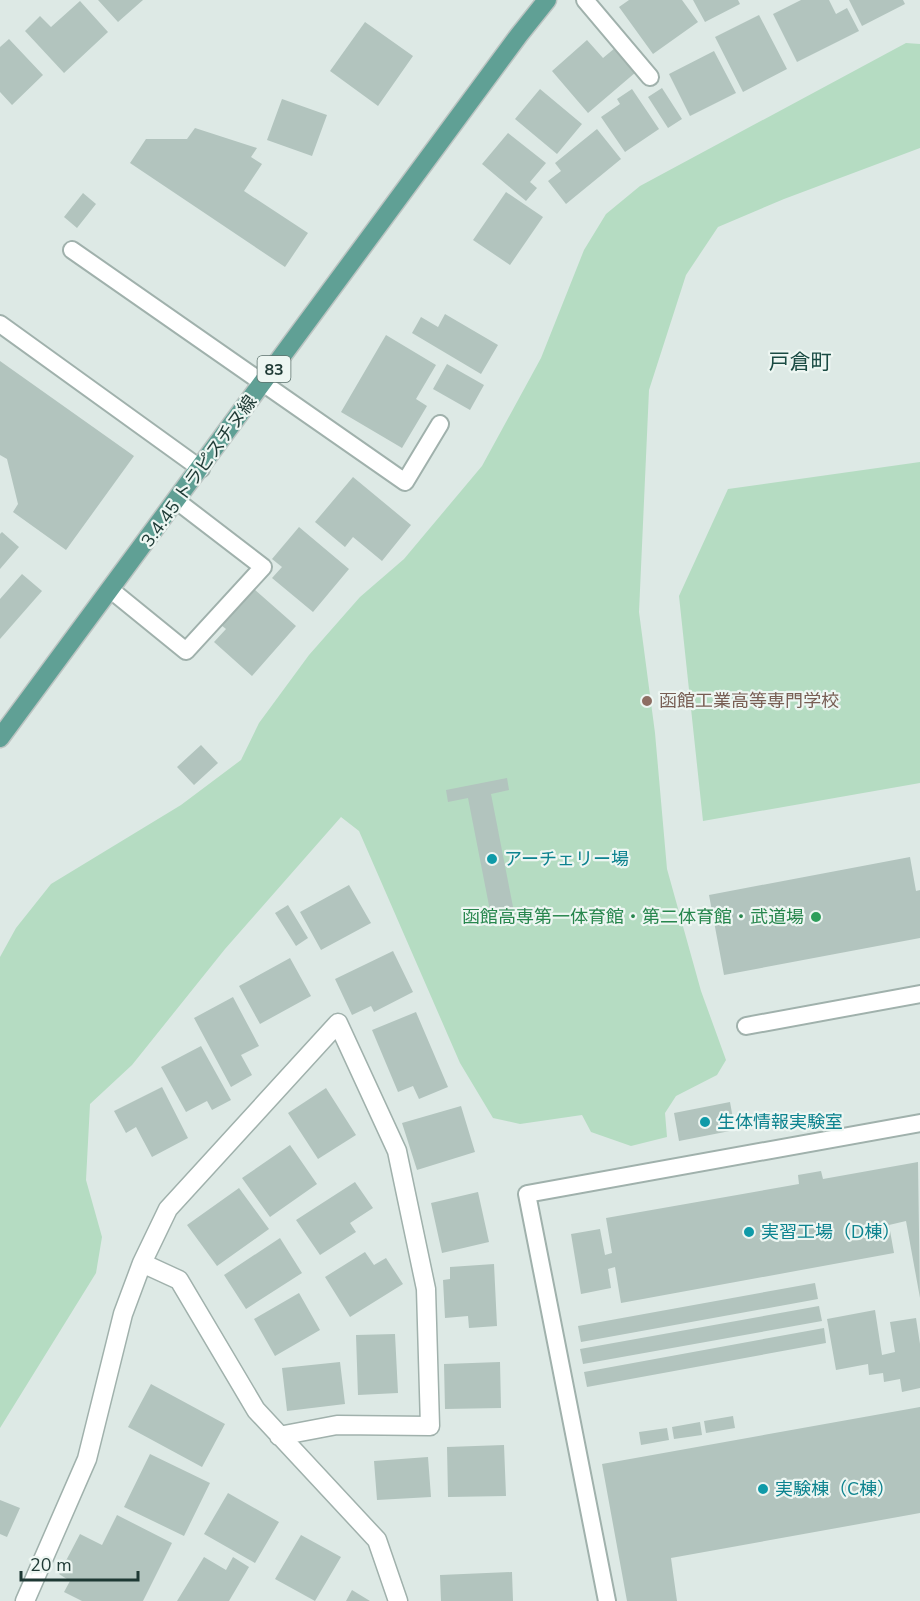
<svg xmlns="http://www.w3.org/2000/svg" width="920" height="1601" viewBox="0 0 920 1601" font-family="'Nunito Sans','Noto Sans JP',sans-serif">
<rect width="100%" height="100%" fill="#dde9e5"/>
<!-- green -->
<path fill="#b5dcc2" d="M 906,43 L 920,44 L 920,148 L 784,199 L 718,227 L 686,275 L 649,390 L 639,612 L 655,733 L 667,869 L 701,991 L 726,1060 L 717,1075 L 676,1096 L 665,1113 L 667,1137 L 631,1146 L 591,1132 L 582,1115 L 520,1124 L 493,1118 L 460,1063 L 359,831 L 341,817 L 225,949 L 132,1065 L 90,1104 L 86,1180 L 102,1237 L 96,1273 L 0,1428 L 0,957 L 16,928 L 51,884 L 181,805 L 241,760 L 259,723 L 309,655 L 360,597 L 404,559 L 482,466 L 541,358 L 584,250 L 606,214 L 640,186 Z
M 920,462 L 920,783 L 703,821 L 679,596 L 728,489 Z"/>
<!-- building -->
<path fill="#b2c4be" d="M 98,0 L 143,0 L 118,22 Z
M 629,0 L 682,0 L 698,22 L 653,54 L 619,7 Z
M 693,0 L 738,0 L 740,4 L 705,22 Z
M 801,0 L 829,0 L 836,14 L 847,8 L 859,31 L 797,62 L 773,14 Z
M 849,0 L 903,0 L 905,4 L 862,26 Z
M 80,1 L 108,32 L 64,73 L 25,31 L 40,16 L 51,27 Z
M 759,15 L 787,69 L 743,92 L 715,37 Z
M 365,22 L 413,56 L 378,106 L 330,71 Z
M 9,39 L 43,75 L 12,105 L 0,92 L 0,47 Z
M 587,40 L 603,58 L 615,48 L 636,72 L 588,113 L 552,71 Z
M 714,51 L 736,93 L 690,116 L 669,74 Z
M 662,88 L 682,119 L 668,128 L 648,97 Z
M 540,89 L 582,124 L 557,154 L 515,119 Z
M 632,89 L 659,129 L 625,152 L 601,117 L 620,104 L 617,99 Z
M 282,99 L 327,115 L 312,156 L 267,140 Z
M 195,128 L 257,148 L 251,157 L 262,164 L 244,191 L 308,233 L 285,267 L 130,163 L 146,139 L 187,139 Z
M 597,129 L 621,159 L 566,204 L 548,181 L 561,171 L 555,163 Z
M 508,133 L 546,163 L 530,182 L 537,188 L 526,201 L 482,164 Z
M 506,192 L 543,217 L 510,265 L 473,240 Z
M 83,193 L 96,204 L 77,228 L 64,217 Z
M 445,314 L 498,345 L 481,374 L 412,333 L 421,317 L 438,327 Z
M 386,335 L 436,365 L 416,399 L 427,406 L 402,448 L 341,412 Z
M 0,361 L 134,456 L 66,550 L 13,512 L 18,504 L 7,459 L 0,455 Z
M 447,364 L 484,385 L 470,410 L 433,389 Z
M 353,477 L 411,525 L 382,561 L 353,537 L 345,547 L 315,522 Z
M 299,527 L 349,569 L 313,612 L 272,578 L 282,567 L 272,559 Z
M 2,532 L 19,547 L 0,569 L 0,534 Z
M 22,574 L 42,591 L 0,639 L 0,599 Z
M 254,589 L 296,626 L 252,676 L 214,642 L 226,629 L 221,625 Z
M 201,745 L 218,763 L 194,785 L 177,767 Z
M 507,778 L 509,790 L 491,794 L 515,917 L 492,921 L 468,798 L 448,802 L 446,790 Z
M 910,857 L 916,891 L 920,890 L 920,938 L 724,975 L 709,895 Z
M 349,885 L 371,923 L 321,950 L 300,912 Z
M 288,905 L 308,938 L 296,946 L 275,913 Z
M 393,951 L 413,992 L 374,1012 L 371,1006 L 352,1015 L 335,979 Z
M 290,958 L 311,996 L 260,1024 L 239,986 Z
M 233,997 L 259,1046 L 241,1055 L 252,1075 L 231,1087 L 194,1018 Z
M 416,1012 L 448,1087 L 419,1099 L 413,1086 L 398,1092 L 372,1030 Z
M 201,1046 L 231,1100 L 212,1110 L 207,1101 L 186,1112 L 161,1067 Z
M 162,1087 L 188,1138 L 152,1157 L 136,1127 L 126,1133 L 114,1111 Z
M 326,1088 L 356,1135 L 318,1159 L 288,1113 Z
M 730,1102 L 735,1130 L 679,1141 L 674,1113 Z
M 461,1106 L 475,1152 L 417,1170 L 402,1123 Z
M 290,1145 L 317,1184 L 270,1217 L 242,1178 Z
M 918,1162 L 920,1298 L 906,1221 L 889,1225 L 894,1253 L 621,1303 L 615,1267 L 608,1269 L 611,1288 L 581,1294 L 571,1234 L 600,1229 L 605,1255 L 612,1253 L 606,1218 L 799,1184 L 798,1175 L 821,1171 L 823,1179 Z
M 355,1182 L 373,1208 L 350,1223 L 356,1232 L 320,1255 L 296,1220 Z
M 239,1188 L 269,1229 L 217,1266 L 187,1225 Z
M 478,1192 L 489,1242 L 442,1253 L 431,1203 Z
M 280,1238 L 302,1273 L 246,1309 L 224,1275 Z
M 365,1252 L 374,1265 L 386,1258 L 403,1284 L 350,1317 L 325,1277 Z
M 494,1264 L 497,1326 L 469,1328 L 468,1316 L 445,1318 L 443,1280 L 450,1279 L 450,1267 Z
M 815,1283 L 818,1299 L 581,1342 L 578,1326 Z
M 299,1293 L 320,1330 L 275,1356 L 254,1319 Z
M 819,1306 L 822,1321 L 583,1364 L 580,1349 Z
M 875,1310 L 882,1355 L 895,1352 L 890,1322 L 916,1318 L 920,1344 L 920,1388 L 902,1392 L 900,1379 L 884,1382 L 883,1373 L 869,1375 L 868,1364 L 836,1370 L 827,1319 Z
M 824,1328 L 826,1343 L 587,1387 L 584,1372 Z
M 395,1334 L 398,1393 L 358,1395 L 356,1335 Z
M 340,1362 L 345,1404 L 287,1411 L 282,1368 Z
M 500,1362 L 501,1408 L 445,1409 L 444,1364 Z
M 151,1384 L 225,1424 L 202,1467 L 128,1427 Z
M 920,1407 L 920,1513 L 671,1558 L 677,1601 L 627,1601 L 602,1464 Z
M 733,1416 L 735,1428 L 706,1433 L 704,1421 Z
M 700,1422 L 702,1435 L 674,1439 L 672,1427 Z
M 667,1428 L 669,1440 L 641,1445 L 639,1432 Z
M 504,1445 L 506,1496 L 448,1497 L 447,1447 Z
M 150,1454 L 210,1483 L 184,1536 L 124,1507 Z
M 428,1457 L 431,1497 L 377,1500 L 374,1461 Z
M 228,1493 L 279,1522 L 255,1563 L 204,1534 Z
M 0,1500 L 20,1508 L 7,1537 L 0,1534 Z
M 117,1515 L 172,1543 L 143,1601 L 82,1601 L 64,1592 L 70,1581 L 59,1574 L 80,1534 L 102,1545 Z
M 301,1535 L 341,1557 L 315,1601 L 275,1579 Z
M 204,1557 L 226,1570 L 233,1557 L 249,1567 L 229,1601 L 177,1601 Z
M 512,1572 L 513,1601 L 441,1601 L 440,1575 Z
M 352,1590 L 370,1601 L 346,1601 Z"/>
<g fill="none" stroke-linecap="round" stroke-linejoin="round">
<!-- service casing -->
<g stroke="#a0b1ac" stroke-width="20">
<path id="service" d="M 585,0 L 650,77
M 72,250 L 405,482 L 440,424
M 0,324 L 201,469
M 111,590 L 186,651 L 263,567 L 177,501
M 746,1026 L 920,994
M 607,1601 L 527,1194 L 920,1123"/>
</g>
<!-- minor casing -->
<g stroke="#a0b1ac" stroke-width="21">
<path id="minor" d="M 142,1263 L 179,1280 L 256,1410 L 377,1540 L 398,1601
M 25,1601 L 87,1459 L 123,1314 L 142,1263 L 168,1209 L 338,1023 L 397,1151 L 426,1289 L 430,1426 L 337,1425 L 279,1436"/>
</g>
<!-- primary casing -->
<g stroke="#bcc4c2" stroke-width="21">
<path id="primary" d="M 0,738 L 519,35 L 547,0"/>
</g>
<!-- service -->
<use href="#service" stroke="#fff" stroke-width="16"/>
<!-- minor -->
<use href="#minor" stroke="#fff" stroke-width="18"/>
<!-- primary -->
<use href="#primary" stroke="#60a095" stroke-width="18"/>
</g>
<!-- markers -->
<circle fill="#8d6e63" stroke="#edf6f2" stroke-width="2" cx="647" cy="701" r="6"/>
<g fill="#0f9aa8" stroke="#edf6f2" stroke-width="2">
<circle cx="492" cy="859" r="6"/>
<circle cx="705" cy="1122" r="6"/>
<circle cx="749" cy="1232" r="6"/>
<circle cx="763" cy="1489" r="6"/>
</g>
<circle fill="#2e9e5b" stroke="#edf6f2" stroke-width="2" cx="816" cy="917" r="6"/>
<g text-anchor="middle" stroke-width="4.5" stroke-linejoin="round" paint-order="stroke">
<!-- shield labels -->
<rect fill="#edf6f2" stroke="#5c726d" stroke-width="1.5" x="257.5" y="356" width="33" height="26" rx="4.5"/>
<g font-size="16" font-weight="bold" fill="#1e3934">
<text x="274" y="375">83</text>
</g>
<!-- street labels -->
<g font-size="18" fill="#1e3934" stroke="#edf6f2">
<text transform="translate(199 471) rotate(-54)" y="6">3.4.45 トラピスチヌ線</text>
</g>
<!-- education labels -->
<g font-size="18" fill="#785e54" stroke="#edf6f2" text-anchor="start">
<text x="659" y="707">函館工業高等専門学校</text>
</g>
<!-- culture labels -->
<g font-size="18" fill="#0d838f" stroke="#edf6f2" text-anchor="start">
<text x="504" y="865">アーチェリー場</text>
<text x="717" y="1128">生体情報実験室</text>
<text x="761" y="1238">実習工場（D棟）</text>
<text x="775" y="1495">実験棟（C棟）</text>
</g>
<!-- leisure labels -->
<g font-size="18" fill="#27864d" stroke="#edf6f2" text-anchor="end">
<text x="804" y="923">函館高専第一体育館・第二体育館・武道場</text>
</g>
<!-- quarter labels -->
<g font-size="21" fill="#1a4b43" stroke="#edf6f2">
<text x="800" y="369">戸倉町</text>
</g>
</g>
<!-- scale -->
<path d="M21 1571v9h117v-9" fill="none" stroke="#1e3934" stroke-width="3"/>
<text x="30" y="1571" font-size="18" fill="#1e3934" stroke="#edf6f2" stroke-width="4.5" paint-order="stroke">20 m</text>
</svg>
